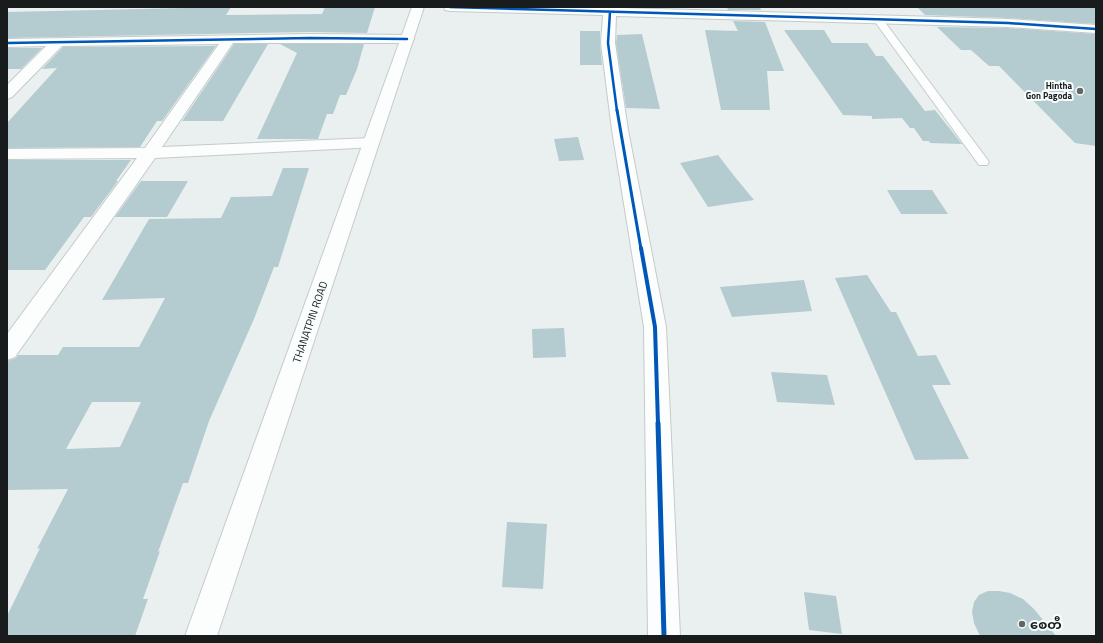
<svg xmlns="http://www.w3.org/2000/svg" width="1103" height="643" viewBox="0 0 1103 643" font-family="'Titillium Web','Noto Sans Myanmar',sans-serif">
<rect width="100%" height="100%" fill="#eaeff0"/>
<!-- building -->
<path fill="#b4cccf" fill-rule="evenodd" d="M 231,7 L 226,15 L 322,14 L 325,7 L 375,7 L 367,33 L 310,32 L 7,38 L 7,12 Z
M 727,7 L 760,7 L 761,10 L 728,10 Z
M 917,7 L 1096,7 L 1096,24 L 1008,18 L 925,15 Z
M 733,21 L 765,22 L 784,71 L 767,71 L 770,110 L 721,110 L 705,30 L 738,31 Z
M 937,27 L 1008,28 L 1096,34 L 1096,146 L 1075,143 L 999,66 L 989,66 L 971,50 L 961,50 Z
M 784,30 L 824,30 L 832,43 L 867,43 L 876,56 L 883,56 L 925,111 L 935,110 L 962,144 L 930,143 L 929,141 L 923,141 L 914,128 L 910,128 L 902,118 L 872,119 L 872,116 L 843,115 Z
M 580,31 L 600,31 L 600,43 L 602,65 L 580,65 Z
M 642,34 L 646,51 L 660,109 L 626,108 L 616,43 L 617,35 Z
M 234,44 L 268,44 L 223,121 L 182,121 Z
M 280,44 L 364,44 L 357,69 L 346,95 L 340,95 L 333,114 L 327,114 L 318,139 L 257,139 L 297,53 Z
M 216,46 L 162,121 L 157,121 L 140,147 L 7,148 L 7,123 L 57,68 L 42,69 L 63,47 Z
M 7,48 L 42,48 L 21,69 L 7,69 Z
M 578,137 L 584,160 L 559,161 L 554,139 Z
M 718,155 L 735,177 L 754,200 L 708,207 L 680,163 Z
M 7,160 L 131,160 L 116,181 L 118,181 L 91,217 L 84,217 L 45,270 L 7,270 Z
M 283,168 L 309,168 L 278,267 L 274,267 L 254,319 L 209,421 L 188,483 L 183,483 L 158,552 L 160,551 L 143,599 L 148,599 L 135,636 L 7,636 L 7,616 L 40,548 L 37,549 L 68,489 L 7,490 L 7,361 L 16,358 L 18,355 L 58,355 L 63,347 L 139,347 L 165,298 L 102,300 L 149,219 L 221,218 L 231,197 L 272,196 ZM 92,402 L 141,402 L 120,447 L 66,449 Z
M 141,181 L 188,181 L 167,217 L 115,217 Z
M 887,190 L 932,190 L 948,214 L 901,214 Z
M 867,275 L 891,312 L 896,312 L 918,356 L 936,355 L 951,385 L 932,385 L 969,459 L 915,460 L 835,278 Z
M 804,280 L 812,311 L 732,317 L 720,287 Z
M 564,328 L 566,357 L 533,358 L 532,329 Z
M 771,372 L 827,375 L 835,405 L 777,402 Z
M 507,522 L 547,524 L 543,589 L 502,587 Z
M 988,591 L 999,591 L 1010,593 L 1023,599 L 1034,609 L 1056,636 L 980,636 L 974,623 L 972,612 L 974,602 L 979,595 Z
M 804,592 L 836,596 L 842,634 L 809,630 Z"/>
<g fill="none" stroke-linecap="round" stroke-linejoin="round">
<!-- service casing -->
<g stroke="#c6cacb" stroke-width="2">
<path id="service" d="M 878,16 L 881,17 L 987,159 L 989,162 L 987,165 L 979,165 L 873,19 Z"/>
</g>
<!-- minor casing -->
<g stroke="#c6cacb" stroke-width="2">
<path id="minor" d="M 444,7 L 585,7 L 1008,19 L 1096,25 L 1096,33 L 1008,27 L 616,16 L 615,43 L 628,130 L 666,327 L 680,636 L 648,636 L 644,327 L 612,130 L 601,43 L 603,15 L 450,11 L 445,10 Z
M 310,34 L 407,35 L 412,36 L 414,39 L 412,42 L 407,43 L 233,43 L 162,147 L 371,138 L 377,139 L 379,143 L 377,147 L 155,158 L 15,357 L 7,360 L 7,334 L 137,158 L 7,159 L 7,149 L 145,148 L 219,44 L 62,46 L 12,97 L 7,99 L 7,85 L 46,46 L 7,47 L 7,39 Z"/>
</g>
<!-- secondary casing -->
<g stroke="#c6cacb" stroke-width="2">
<path id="secondary" d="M 412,7 L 424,7 L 217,636 L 185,636 Z"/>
</g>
<!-- service -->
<use href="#service" fill="#fcfdfd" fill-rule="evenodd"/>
<!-- minor -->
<use href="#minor" fill="#fcfdfd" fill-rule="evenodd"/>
<!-- secondary -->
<use href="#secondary" fill="#fcfdfd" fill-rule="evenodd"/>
<!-- cycleway-far3 casing -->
<g stroke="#f8fefe" stroke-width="4">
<path id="cycleway-far3" d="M 450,7 L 1008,23 L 1096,29
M 610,12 L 608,43 L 617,111
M 7,43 L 310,38 L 407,39"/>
</g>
<!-- cycleway-far2 casing -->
<g stroke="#f8fefe" stroke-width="5">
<path id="cycleway-far2" d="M 617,110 L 641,249"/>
</g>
<!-- cycleway-far1 casing -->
<g stroke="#f8fefe" stroke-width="6">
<path id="cycleway-far1" d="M 641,248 L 655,327 L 658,424"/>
</g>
<!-- cycleway casing -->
<g stroke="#f8fefe" stroke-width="8">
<path id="cycleway" d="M 658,423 L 664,636"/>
</g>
<!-- cycleway-far3 -->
<use href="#cycleway-far3" stroke="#0057b8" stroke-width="2.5"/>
<!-- cycleway-far2 -->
<use href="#cycleway-far2" stroke="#0057b8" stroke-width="3"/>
<!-- cycleway-far1 -->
<use href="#cycleway-far1" stroke="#0057b8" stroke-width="4"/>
<!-- cycleway -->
<use href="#cycleway" stroke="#0057b8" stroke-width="5"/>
</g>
<!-- markers -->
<g fill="#626666" stroke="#f8fefe" stroke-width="1.5">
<circle cx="1080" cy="91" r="4"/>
<circle cx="1022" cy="624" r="4"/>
</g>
<g text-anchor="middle" stroke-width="4" stroke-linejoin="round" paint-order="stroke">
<!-- far-poi labels -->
<g font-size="9" font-weight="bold" fill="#181c1c" stroke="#f8fefe" text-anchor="end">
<text x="1072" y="89">Hintha<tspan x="1072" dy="10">Gon Pagoda</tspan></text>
</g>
<!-- street labels -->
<g font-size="11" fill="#181c1c" stroke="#f8fefe">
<text transform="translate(310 322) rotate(-71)" y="4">THANATPIN ROAD</text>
</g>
<!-- near-poi labels -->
<g font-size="13" font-weight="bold" fill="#181c1c" stroke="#f8fefe" text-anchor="start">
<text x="1030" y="629">စေတီ</text>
</g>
</g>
<!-- border -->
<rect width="1103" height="643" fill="none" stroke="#181c1c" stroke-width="16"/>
</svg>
